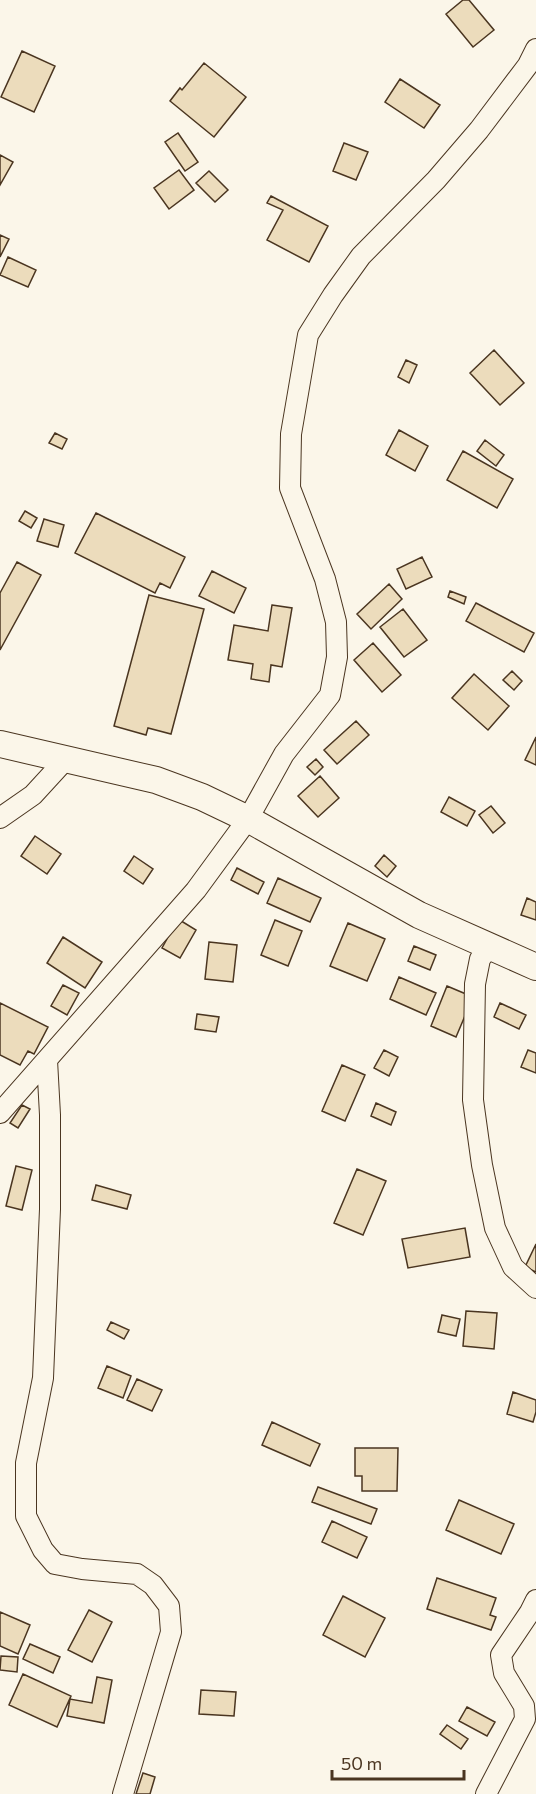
<svg xmlns="http://www.w3.org/2000/svg" width="536" height="1794" viewBox="0 0 536 1794" font-family="Commissioner,sans-serif">
<rect width="100%" height="100%" fill="#fbf6e9"/>
<!-- building -->
<path fill="#ecdcbc" stroke="#4a3520" stroke-width="1.5" d="M 463,0 L 469,0 L 494,30 L 473,47 L 446,14 Z
M 22,51 L 55,66 L 34,112 L 1,97 Z
M 204,63 L 246,97 L 214,137 L 170,101 L 180,88 L 182,90 Z
M 400,79 L 440,105 L 424,128 L 385,102 Z
M 178,133 L 198,162 L 185,171 L 165,142 Z
M 344,143 L 368,152 L 356,180 L 333,171 Z
M 0,155 L 13,162 L 0,185 Z
M 179,170 L 194,190 L 169,209 L 154,188 Z
M 209,171 L 228,190 L 215,202 L 196,183 Z
M 271,196 L 328,226 L 309,262 L 267,240 L 283,210 L 267,203 Z
M 0,235 L 9,239 L 0,257 Z
M 8,257 L 36,270 L 28,287 L 0,275 Z
M 494,350 L 524,383 L 500,405 L 470,373 Z
M 406,360 L 417,365 L 409,383 L 398,377 Z
M 399,430 L 428,446 L 415,471 L 386,455 Z
M 55,433 L 67,439 L 62,449 L 49,443 Z
M 485,440 L 504,455 L 496,466 L 477,451 Z
M 463,451 L 513,479 L 497,508 L 447,480 Z
M 25,511 L 37,518 L 31,528 L 19,521 Z
M 96,513 L 185,557 L 170,588 L 160,583 L 155,593 L 75,553 Z
M 44,519 L 64,525 L 58,547 L 37,541 Z
M 422,557 L 432,577 L 406,589 L 397,569 Z
M 17,562 L 41,575 L 0,650 L 0,593 Z
M 212,571 L 246,588 L 234,613 L 199,596 Z
M 389,584 L 402,599 L 371,629 L 357,614 Z
M 450,591 L 466,597 L 464,604 L 448,597 Z
M 149,595 L 204,609 L 171,734 L 148,728 L 146,735 L 114,726 Z
M 476,603 L 534,633 L 524,652 L 466,621 Z
M 272,605 L 292,608 L 282,667 L 271,665 L 269,682 L 251,679 L 253,664 L 228,660 L 234,625 L 268,631 Z
M 403,609 L 427,640 L 404,657 L 380,627 Z
M 373,643 L 401,675 L 382,692 L 354,660 Z
M 512,671 L 522,681 L 514,690 L 503,680 Z
M 474,674 L 509,706 L 488,730 L 452,698 Z
M 356,721 L 369,735 L 337,764 L 324,750 Z
M 536,737 L 536,765 L 525,760 Z
M 316,759 L 323,767 L 315,775 L 307,767 Z
M 320,776 L 339,798 L 318,817 L 298,796 Z
M 449,797 L 475,811 L 467,826 L 441,812 Z
M 491,806 L 505,823 L 493,833 L 479,815 Z
M 35,836 L 61,854 L 47,874 L 21,856 Z
M 384,855 L 396,866 L 387,877 L 375,866 Z
M 134,856 L 153,869 L 143,884 L 124,871 Z
M 237,868 L 264,882 L 258,894 L 231,880 Z
M 278,878 L 321,898 L 310,922 L 267,903 Z
M 527,898 L 536,902 L 536,920 L 521,915 Z
M 178,919 L 196,930 L 180,958 L 162,948 Z
M 275,920 L 302,931 L 288,966 L 261,955 Z
M 348,923 L 385,939 L 367,981 L 330,966 Z
M 63,937 L 102,962 L 85,988 L 47,963 Z
M 209,942 L 237,945 L 233,982 L 205,979 Z
M 414,946 L 436,955 L 430,970 L 408,961 Z
M 399,977 L 436,993 L 426,1015 L 390,999 Z
M 63,985 L 79,993 L 67,1015 L 51,1006 Z
M 447,986 L 473,997 L 456,1037 L 431,1026 Z
M 0,1003 L 48,1027 L 34,1054 L 28,1051 L 20,1065 L 0,1055 Z
M 500,1003 L 526,1015 L 519,1029 L 494,1017 Z
M 197,1014 L 219,1017 L 216,1032 L 195,1029 Z
M 384,1050 L 398,1057 L 389,1076 L 374,1068 Z
M 528,1050 L 536,1053 L 536,1073 L 521,1067 Z
M 342,1065 L 365,1075 L 345,1121 L 322,1111 Z
M 376,1103 L 396,1112 L 391,1125 L 371,1116 Z
M 22,1105 L 30,1109 L 18,1128 L 10,1123 Z
M 16,1166 L 32,1170 L 22,1210 L 6,1206 Z
M 357,1169 L 386,1181 L 363,1235 L 334,1223 Z
M 96,1185 L 131,1195 L 127,1209 L 92,1200 Z
M 465,1228 L 470,1257 L 408,1268 L 402,1239 Z
M 536,1244 L 536,1272 L 525,1267 Z
M 466,1311 L 497,1313 L 494,1349 L 463,1346 Z
M 442,1315 L 460,1319 L 456,1336 L 438,1332 Z
M 111,1322 L 129,1330 L 124,1339 L 107,1330 Z
M 107,1366 L 131,1376 L 123,1398 L 98,1388 Z
M 137,1379 L 162,1390 L 152,1411 L 127,1400 Z
M 513,1392 L 536,1400 L 536,1412 L 533,1422 L 507,1414 Z
M 272,1422 L 320,1444 L 310,1466 L 262,1445 Z
M 355,1448 L 398,1448 L 397,1491 L 362,1491 L 362,1476 L 355,1476 Z
M 318,1487 L 377,1509 L 371,1524 L 312,1502 Z
M 459,1500 L 514,1524 L 501,1554 L 446,1530 Z
M 332,1521 L 367,1537 L 357,1558 L 322,1542 Z
M 437,1578 L 496,1598 L 490,1615 L 496,1617 L 491,1630 L 427,1609 Z
M 343,1596 L 385,1618 L 365,1657 L 323,1635 Z
M 89,1610 L 112,1622 L 92,1662 L 68,1650 Z
M 0,1612 L 30,1625 L 18,1654 L 0,1646 Z
M 30,1644 L 60,1657 L 53,1673 L 23,1659 Z
M 1,1656 L 18,1657 L 17,1672 L 0,1670 Z
M 23,1674 L 71,1696 L 57,1727 L 9,1705 Z
M 97,1677 L 112,1680 L 104,1723 L 67,1716 L 70,1699 L 92,1703 Z
M 201,1690 L 236,1692 L 234,1716 L 199,1714 Z
M 467,1707 L 495,1722 L 487,1736 L 459,1721 Z
M 447,1725 L 468,1739 L 461,1749 L 440,1734 Z
M 143,1773 L 155,1777 L 150,1794 L 136,1794 Z"/>
<g fill="none" stroke-linecap="round" stroke-linejoin="round">
<!-- minor casing -->
<g stroke="#4a3520" stroke-width="22">
<path id="minor" d="M 0,818 L 33,795 L 66,759
M 489,947 L 480,959 L 475,984 L 473,1100 L 482,1165 L 495,1228 L 513,1267 L 536,1288
M 47,1060 L 50,1115 L 50,1209 L 43,1378 L 26,1463 L 26,1516 L 43,1550 L 55,1564 L 82,1569 L 137,1574 L 153,1585 L 169,1606 L 171,1632 L 123,1794
M 0,1113 L 196,890 L 248,819 L 284,754 L 330,695 L 337,657 L 336,622 L 325,579 L 290,488 L 291,434 L 308,335 L 333,295 L 361,256 L 436,180 L 479,130 L 528,65 L 536,49
M 486,1794 L 525,1719 L 524,1706 L 504,1673 L 501,1655 L 530,1612 L 536,1600"/>
</g>
<!-- major casing -->
<g stroke="#4a3520" stroke-width="28">
<path id="major" d="M 0,744 L 156,780 L 202,797 L 248,819 L 419,915 L 536,967"/>
</g>
<!-- minor -->
<use href="#minor" stroke="#fbf6e9" stroke-width="20"/>
<!-- major -->
<use href="#major" stroke="#fbf6e9" stroke-width="26"/>
</g>
<!-- scale -->
<path d="M332 1770v9h132v-9" fill="none" stroke="#4a3520" stroke-width="3"/>
<text x="341" y="1770" font-size="18" fill="#4a3520" stroke="#fbf6e9" stroke-width="4.5" paint-order="stroke">50 m</text>
</svg>
